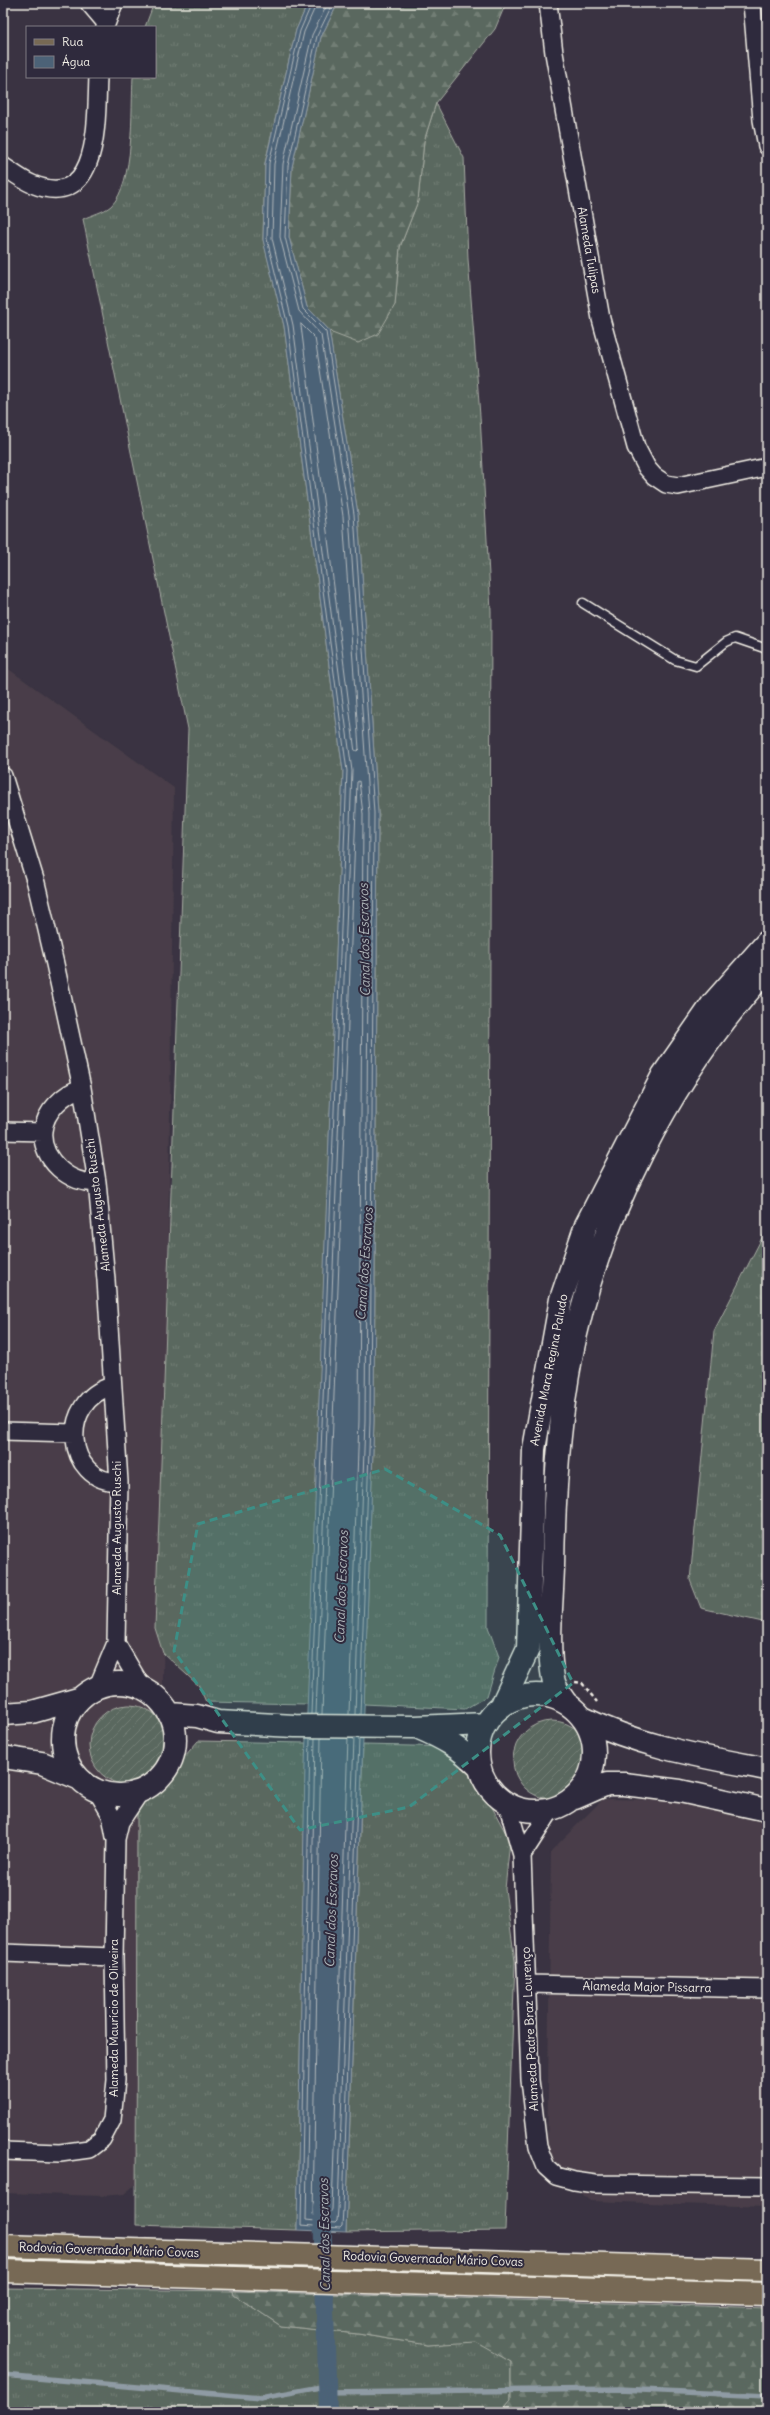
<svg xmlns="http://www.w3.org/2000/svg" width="770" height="2415" viewBox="0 0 770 2415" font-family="Delius,sans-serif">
<defs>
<pattern id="grass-tufts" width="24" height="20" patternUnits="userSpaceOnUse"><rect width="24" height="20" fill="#5a685e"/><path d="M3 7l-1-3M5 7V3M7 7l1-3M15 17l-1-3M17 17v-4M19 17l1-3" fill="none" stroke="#727e75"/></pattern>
<pattern id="forest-firs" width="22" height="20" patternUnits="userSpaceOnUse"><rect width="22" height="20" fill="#5a685e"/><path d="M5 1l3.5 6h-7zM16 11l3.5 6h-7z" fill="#727e75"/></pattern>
<pattern id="garden-furrows" width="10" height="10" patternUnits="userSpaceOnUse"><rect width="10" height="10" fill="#5a685e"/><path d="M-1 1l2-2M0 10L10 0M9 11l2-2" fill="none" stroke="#727e75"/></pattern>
</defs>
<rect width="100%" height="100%" fill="#3a3342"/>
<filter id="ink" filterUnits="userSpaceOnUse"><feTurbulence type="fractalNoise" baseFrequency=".025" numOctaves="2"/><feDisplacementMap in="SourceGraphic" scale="8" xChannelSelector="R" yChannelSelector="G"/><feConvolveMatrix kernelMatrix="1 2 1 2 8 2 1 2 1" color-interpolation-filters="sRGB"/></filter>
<g filter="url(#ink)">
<!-- built -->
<path fill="#483e48" d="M 3,665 L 174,788 L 157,2167 L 124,2194 L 103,2196 L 3,2193 Z
M 603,1799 L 682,1800 L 767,1823 L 767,2207 L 590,2201 L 547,2166 L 551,1851 Z"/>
<!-- grass -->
<path fill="url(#grass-tufts)" stroke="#a7aca3" d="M 154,3 L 308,3 L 296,30 L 265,163 L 263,239 L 284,326 L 343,771 L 308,1704 L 206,1702 L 199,1686 L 163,1653 L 155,1628 L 188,729 L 83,219 C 91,215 104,212 111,206 C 135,183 131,109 133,77 L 155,77 L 155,27 L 145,27 Z
M 436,103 L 464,158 L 468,259 L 480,416 L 491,611 L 488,1627 L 499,1657 L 487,1696 L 465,1709 L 364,1704 L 374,1421 L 378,813 L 358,514 L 329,330 L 332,333 L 395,305 L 400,247 L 418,201 L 424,141 Z
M 767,1228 L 767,1623 L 701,1608 L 690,1580 L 714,1331 Z
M 198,1741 L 306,1743 L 297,2230 L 136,2225 L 137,1811 Z
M 363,1745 L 460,1747 L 510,1841 L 505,1889 L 515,1961 L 505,2230 L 346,2232 Z
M 3,2288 L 233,2291 L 234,2295 L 281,2326 L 358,2334 L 427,2345 L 476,2341 L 511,2362 L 511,2400 L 501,2412 L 3,2412 Z"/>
<!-- forest -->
<path fill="url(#forest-firs)" stroke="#a7aca3" d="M 338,3 L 506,3 L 495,29 L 436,103 L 424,141 L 418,201 L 400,247 L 395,305 L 378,334 L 358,343 L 332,333 L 307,307 L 289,237 L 292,167 L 321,37 Z
M 233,2291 L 767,2308 L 767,2412 L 501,2412 L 511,2400 L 511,2362 L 476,2342 L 427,2345 L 358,2334 L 281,2326 L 234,2295 Z"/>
<!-- garden -->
<path fill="url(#garden-furrows)" stroke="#a7aca3" d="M89 1745a40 40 0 1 1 80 0a40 40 0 1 1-80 0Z
M513 1760a39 39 0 1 1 78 0a39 39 0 1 1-78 0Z"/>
<!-- water -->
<path fill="#4c6277" stroke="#8f9ba4" d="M 308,3 L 338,3 L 321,37 L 292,167 L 289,237 L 307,307 L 329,330 L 358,514 L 378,813 L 374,1421 L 346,2232 L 297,2230 L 305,1764 L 343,771 L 284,326 L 263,240 L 265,164 L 296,30 Z"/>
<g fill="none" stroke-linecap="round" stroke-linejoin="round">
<!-- shore -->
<path stroke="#b1b8bb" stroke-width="1" d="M 328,3 L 312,35 L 283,164 L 280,237 L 299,311 L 321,335 L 349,515 L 369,814 L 365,1420 L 355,1714
M 333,3 L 317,36 L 288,166 L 285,237 L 303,309 L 326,332 L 354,514 L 374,813 L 370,1421 L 360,1715
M 301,324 L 315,338 L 343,516 L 359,749 L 357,751 L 355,750 Z
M 311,1714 L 347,771 L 288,326 L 267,239 L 269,163 L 300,31 L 312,3
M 316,1714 L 352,771 L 293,325 L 272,238 L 274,164 L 304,32 L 317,3
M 322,1714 L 357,782 L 359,781 L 363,814 L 359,1420 L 349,1714
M 310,1738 L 301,2225 L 340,2228 L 342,2226 L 343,2209 L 359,1739
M 315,1738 L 306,2220 L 335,2223 L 337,2221 L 338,2209 L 354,1738
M 321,1738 L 313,2214 L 314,2216 L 329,2216 L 332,2209 L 348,1738"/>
<!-- stream -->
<path stroke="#8f9ba4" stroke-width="5.5" d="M 3,2375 L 260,2398 L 327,2386
M 327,2393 L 620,2389 L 767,2396"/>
<!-- canal -->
<path stroke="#4c6277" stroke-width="18" d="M 322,2207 L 328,2412"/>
<!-- lane casing -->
<g stroke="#f4f1e8" stroke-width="11">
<path id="lane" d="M 583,603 L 675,660 L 696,666 L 726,642 L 735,638 L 767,649"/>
</g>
<!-- street casing -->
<g stroke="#f4f1e8" stroke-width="20">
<path id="street" d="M 89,3 L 106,23
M 548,3 L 554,53 L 601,319 L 636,447 L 647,468 L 654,476 L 666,484 L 678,486 L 767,467
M 752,3 L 762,120 L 767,146
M 105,27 L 114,3
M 3,166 C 12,172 22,180 32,184 C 101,212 96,119 98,77
M 3,776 L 36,883 L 55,964 L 82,1088 L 97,1182 L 106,1280 L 119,1482 L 116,1643 L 98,1686
M 82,1088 C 64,1093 45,1111 43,1131 C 40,1159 71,1186 97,1182
M 3,1131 L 43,1132
M 112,1386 C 58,1401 65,1482 119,1482
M 3,1431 L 73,1433
M 116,1643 L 142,1687
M 97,1791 L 111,1815 L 115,1837
M 507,1803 L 522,1855 L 530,2080 L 538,2147 L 546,2167 L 556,2176 L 574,2181 L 595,2184 L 767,2186
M 522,1855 L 551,1810
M 3,1953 L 114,1957
M 528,1984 L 767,1989
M 3,2151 L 60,2153 L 89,2149 L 102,2139 L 112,2120 L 116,2080 L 114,1957 L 116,1839 L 120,1822 L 140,1792"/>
</g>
<!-- secondary casing -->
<g stroke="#f4f1e8" stroke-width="25">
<path id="secondary" d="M63 1739a56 56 0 1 1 112 0a56 56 0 1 1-112 0Z
M478 1753a58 58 0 1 1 116 0a58 58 0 1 1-116 0Z
M 566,1703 C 561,1696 554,1687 553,1678 C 547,1643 552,1603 553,1567 C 554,1497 558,1427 571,1358 C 597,1220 672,1074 767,970
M 501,1707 L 528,1649 L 534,1449 L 561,1299 L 586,1225 L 663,1075 L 713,1003 L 767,942
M 3,1714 L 32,1712 L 78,1699
M 170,1714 L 197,1716 L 218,1722 L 295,1726 L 415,1727 L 486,1724
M 583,1718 C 641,1747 704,1757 767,1769
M 419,1728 C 445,1739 460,1748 480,1768
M 3,1757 L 42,1763 L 78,1778
M 575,1798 L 607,1784 L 624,1784 L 680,1791 L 767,1810"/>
</g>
<!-- primary casing -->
<g stroke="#f4f1e8" stroke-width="25">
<path id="primary" d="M 3,2246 L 767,2270
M 3,2271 L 767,2294"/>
</g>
<!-- path -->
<path stroke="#f4f1e8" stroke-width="2.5" stroke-dasharray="4 3" stroke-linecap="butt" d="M 575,1682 L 582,1683 L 597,1702"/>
<!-- lane -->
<use href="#lane" stroke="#2f2a3d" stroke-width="8"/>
<!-- street -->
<use href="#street" stroke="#2f2a3d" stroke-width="17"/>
<!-- secondary -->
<use href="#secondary" stroke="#2f2a3d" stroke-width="22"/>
<!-- primary -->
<use href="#primary" stroke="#776954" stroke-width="22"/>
</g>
</g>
<!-- marked area -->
<path fill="#3d8f86" fill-opacity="0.2" stroke="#3d8f86" stroke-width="3" stroke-dasharray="8 5" stroke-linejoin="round" d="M 385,1469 L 500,1535 L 573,1683 L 409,1807 L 300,1830 L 174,1651 L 198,1524 Z"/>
<g text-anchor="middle" stroke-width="4" stroke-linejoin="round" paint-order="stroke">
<!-- street labels -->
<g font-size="12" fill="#f4f1e8" stroke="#2f2a3d">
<text transform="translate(589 250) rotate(80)" y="4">Alameda Tulipas</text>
<text transform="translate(98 1205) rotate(-97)" y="4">Alameda Augusto Ruschi</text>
<text transform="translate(549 1370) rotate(-79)" y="4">Avenida Mara Regina Paludo</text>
<text transform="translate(117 1528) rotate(-90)" y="4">Alameda Augusto Ruschi</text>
<text transform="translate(647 1987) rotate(1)" y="4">Alameda Major Pissarra</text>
<text transform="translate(114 2018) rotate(-90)" y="4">Alameda Maurício de Oliveira</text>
<text transform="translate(530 2029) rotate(-93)" y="4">Alameda Padre Braz Lourenço</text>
<text transform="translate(109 2250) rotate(2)" y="4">Rodovia Governador Mário Covas</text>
<text transform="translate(433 2259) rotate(2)" y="4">Rodovia Governador Mário Covas</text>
</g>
<!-- water labels -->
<g font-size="13" font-style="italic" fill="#b1b8bb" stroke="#2f2a3d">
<text transform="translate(364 940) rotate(-91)" y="5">Canal dos Escravos</text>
<text transform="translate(364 1264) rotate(-86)" y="5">Canal dos Escravos</text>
<text transform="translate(341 1587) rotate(-88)" y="5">Canal dos Escravos</text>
<text transform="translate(331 1911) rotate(-88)" y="5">Canal dos Escravos</text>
<text transform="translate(324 2235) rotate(-91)" y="5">Canal dos Escravos</text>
</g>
</g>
<!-- margin -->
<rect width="770" height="2415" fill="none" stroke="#2f2a3d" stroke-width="16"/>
<rect x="8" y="8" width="754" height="2399" fill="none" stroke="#f4f1e8" stroke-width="1.5" filter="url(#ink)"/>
<!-- legend -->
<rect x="26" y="26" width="130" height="52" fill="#2f2a3d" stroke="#7e7a81"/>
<rect x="34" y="39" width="20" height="6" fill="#776954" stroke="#7e7a81"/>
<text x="62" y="46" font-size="12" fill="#f4f1e8">Rua</text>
<rect x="34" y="56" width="20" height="12" fill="#4c6277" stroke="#7e7a81"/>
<text x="62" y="66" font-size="12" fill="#f4f1e8">Água</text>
</svg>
